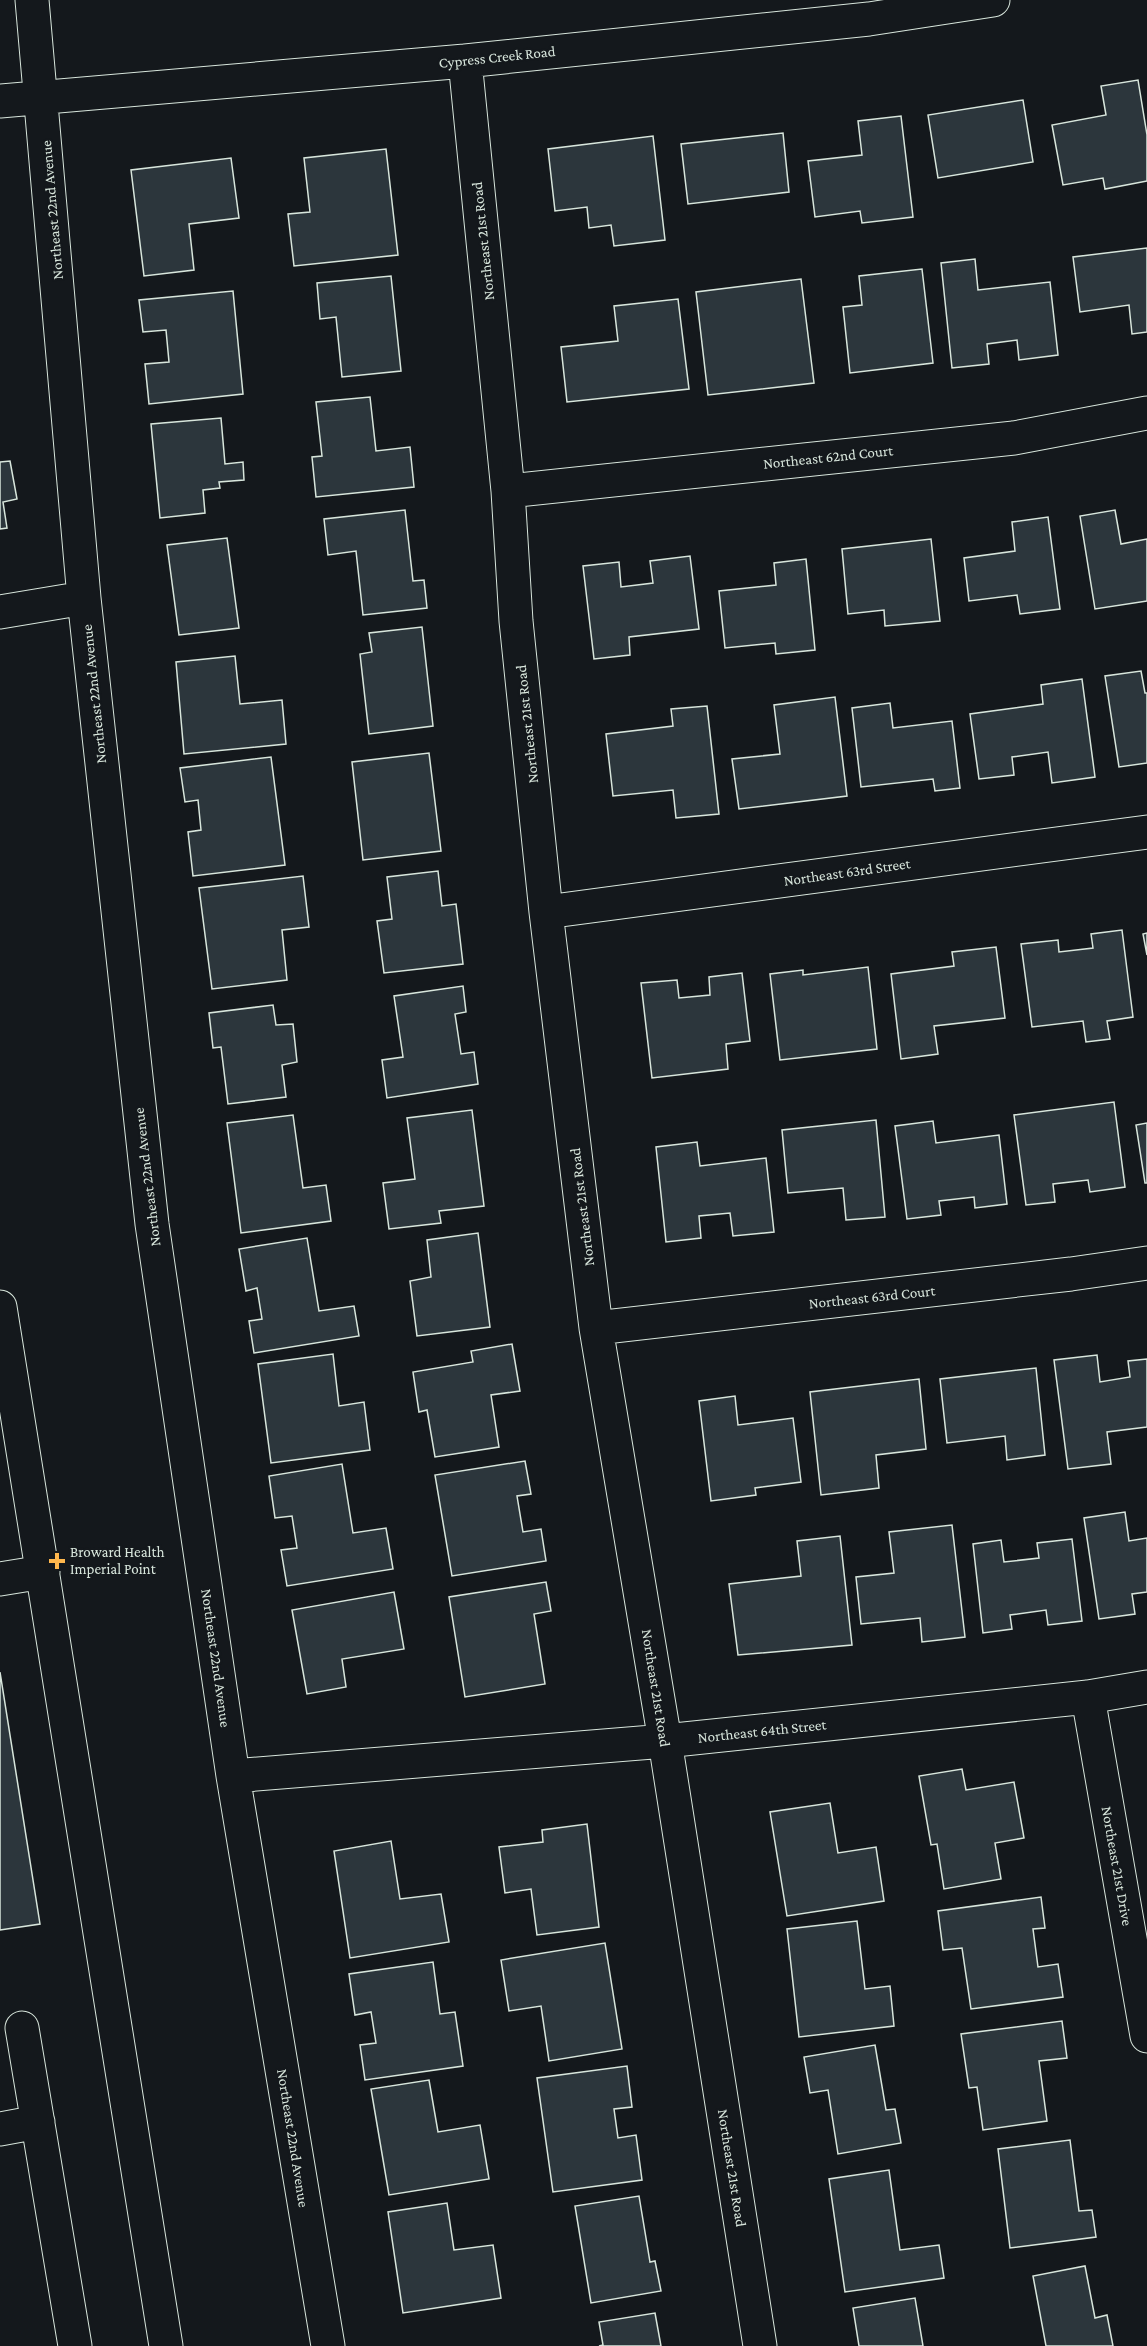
<svg xmlns="http://www.w3.org/2000/svg" width="1147" height="2346" viewBox="0 0 1147 2346" font-family="'Crimson Pro',serif">
<rect width="100%" height="100%" fill="#14181c"/>
<!-- building -->
<path fill="#2c363c" stroke="#d8e6dc" stroke-width="1.5" d="M 1138,80 L 1147,135 L 1147,181 L 1105,189 L 1103,178 L 1063,185 L 1052,125 L 1106,115 L 1101,86 Z
M 1023,100 L 1033,162 L 938,178 L 928,115 Z
M 901,116 L 913,217 L 862,223 L 860,211 L 815,217 L 808,161 L 862,155 L 858,121 Z
M 783,133 L 789,192 L 688,204 L 681,144 Z
M 653,136 L 665,240 L 614,246 L 611,225 L 589,228 L 587,207 L 555,211 L 548,149 Z
M 386,149 L 398,255 L 294,266 L 288,214 L 310,212 L 304,158 Z
M 231,158 L 239,218 L 189,224 L 194,270 L 144,276 L 131,170 Z
M 1147,248 L 1147,332 L 1132,334 L 1129,305 L 1080,312 L 1073,257 Z
M 975,259 L 978,290 L 1050,282 L 1058,355 L 1019,360 L 1017,340 L 987,344 L 989,364 L 952,368 L 941,263 Z
M 922,269 L 933,363 L 850,373 L 843,307 L 862,305 L 859,276 Z
M 391,276 L 401,371 L 342,377 L 336,317 L 320,319 L 317,283 Z
M 801,279 L 814,383 L 708,395 L 696,292 Z
M 233,291 L 243,394 L 149,404 L 145,364 L 169,362 L 166,330 L 143,332 L 139,300 Z
M 678,299 L 689,389 L 567,402 L 561,347 L 618,341 L 614,306 Z
M 370,397 L 376,451 L 410,447 L 414,487 L 316,497 L 312,457 L 322,456 L 316,402 Z
M 221,418 L 225,464 L 243,462 L 244,480 L 219,482 L 220,488 L 203,490 L 205,513 L 160,518 L 151,424 Z
M 10,461 L 17,499 L 3,502 L 7,528 L 0,529 L 0,462 Z
M 405,510 L 413,581 L 424,580 L 427,608 L 363,615 L 356,551 L 328,555 L 324,519 Z
M 1115,510 L 1121,544 L 1147,539 L 1147,601 L 1095,609 L 1080,516 Z
M 1048,517 L 1060,609 L 1020,614 L 1017,595 L 969,601 L 964,558 L 1015,551 L 1012,522 Z
M 227,538 L 239,628 L 179,635 L 167,545 Z
M 931,539 L 940,621 L 885,626 L 884,610 L 848,614 L 842,549 Z
M 690,556 L 699,629 L 629,637 L 630,655 L 594,659 L 583,566 L 619,562 L 621,587 L 653,583 L 650,561 Z
M 806,559 L 815,650 L 776,654 L 775,643 L 725,648 L 719,591 L 776,585 L 774,563 Z
M 422,627 L 433,726 L 369,734 L 360,654 L 372,652 L 369,633 Z
M 235,656 L 240,704 L 282,700 L 286,744 L 184,754 L 176,662 Z
M 1141,671 L 1145,693 L 1147,693 L 1147,763 L 1119,767 L 1105,676 Z
M 1082,679 L 1095,777 L 1052,783 L 1048,752 L 1012,757 L 1014,775 L 979,779 L 970,714 L 1043,704 L 1041,685 Z
M 835,697 L 847,796 L 739,809 L 732,759 L 780,754 L 774,705 Z
M 890,703 L 893,728 L 952,721 L 960,788 L 935,791 L 933,779 L 861,787 L 852,708 Z
M 707,706 L 719,814 L 676,818 L 673,790 L 613,796 L 606,734 L 673,726 L 671,709 Z
M 429,753 L 441,851 L 363,860 L 352,762 Z
M 271,757 L 285,865 L 193,876 L 188,832 L 201,830 L 198,800 L 185,802 L 180,768 Z
M 438,871 L 442,906 L 456,904 L 463,964 L 384,973 L 377,921 L 392,919 L 387,877 Z
M 303,876 L 309,927 L 282,930 L 287,980 L 212,989 L 199,888 Z
M 1122,930 L 1133,1017 L 1107,1021 L 1110,1039 L 1086,1042 L 1083,1021 L 1032,1027 L 1021,944 L 1058,940 L 1059,952 L 1093,948 L 1091,934 Z
M 1147,933 L 1147,955 L 1143,934 Z
M 996,947 L 1005,1018 L 934,1026 L 938,1054 L 901,1059 L 891,974 L 954,966 L 952,952 Z
M 868,967 L 877,1049 L 780,1060 L 770,974 L 803,970 L 803,975 Z
M 742,973 L 750,1041 L 726,1044 L 728,1069 L 652,1078 L 641,983 L 677,980 L 679,998 L 710,995 L 709,977 Z
M 463,986 L 466,1012 L 455,1014 L 461,1054 L 474,1052 L 478,1084 L 387,1098 L 382,1060 L 403,1057 L 394,996 Z
M 273,1005 L 276,1025 L 293,1024 L 297,1062 L 282,1065 L 286,1097 L 228,1104 L 221,1047 L 213,1048 L 209,1013 Z
M 1114,1102 L 1125,1187 L 1090,1192 L 1088,1180 L 1053,1184 L 1055,1202 L 1026,1205 L 1014,1115 Z
M 472,1110 L 484,1206 L 439,1211 L 441,1223 L 389,1229 L 383,1183 L 415,1179 L 407,1118 Z
M 293,1115 L 303,1188 L 326,1185 L 331,1221 L 241,1233 L 227,1123 Z
M 876,1120 L 885,1217 L 846,1220 L 843,1188 L 788,1193 L 782,1130 Z
M 933,1121 L 936,1143 L 999,1135 L 1007,1204 L 975,1208 L 974,1197 L 939,1201 L 941,1215 L 907,1219 L 895,1126 Z
M 1147,1123 L 1147,1183 L 1145,1183 L 1136,1125 Z
M 697,1142 L 700,1166 L 766,1158 L 774,1232 L 733,1236 L 730,1213 L 699,1216 L 701,1238 L 666,1242 L 656,1147 Z
M 478,1233 L 490,1327 L 417,1336 L 410,1281 L 431,1277 L 427,1240 Z
M 307,1238 L 319,1311 L 354,1306 L 359,1336 L 254,1353 L 249,1321 L 262,1319 L 257,1288 L 246,1291 L 239,1249 Z
M 512,1344 L 520,1391 L 491,1395 L 499,1447 L 435,1457 L 427,1410 L 419,1412 L 413,1372 L 473,1362 L 471,1351 Z
M 333,1354 L 339,1406 L 364,1402 L 370,1450 L 271,1463 L 258,1364 Z
M 1097,1355 L 1100,1382 L 1130,1377 L 1128,1361 L 1147,1359 L 1147,1427 L 1107,1432 L 1111,1464 L 1068,1469 L 1054,1360 Z
M 1036,1368 L 1045,1455 L 1007,1460 L 1005,1436 L 947,1443 L 940,1379 Z
M 919,1379 L 926,1449 L 876,1455 L 879,1488 L 821,1495 L 810,1392 Z
M 735,1396 L 738,1425 L 793,1418 L 801,1482 L 755,1488 L 756,1495 L 711,1501 L 699,1401 Z
M 525,1461 L 531,1494 L 517,1496 L 523,1532 L 541,1529 L 546,1561 L 452,1576 L 435,1475 Z
M 342,1464 L 353,1533 L 386,1528 L 393,1569 L 287,1586 L 281,1550 L 297,1548 L 292,1516 L 275,1518 L 269,1476 Z
M 1125,1512 L 1129,1541 L 1147,1538 L 1147,1592 L 1132,1594 L 1135,1614 L 1099,1619 L 1084,1518 Z
M 952,1525 L 965,1637 L 922,1642 L 920,1618 L 861,1624 L 856,1577 L 894,1573 L 889,1532 Z
M 840,1536 L 852,1645 L 738,1655 L 729,1584 L 801,1576 L 797,1541 Z
M 1072,1539 L 1082,1621 L 1048,1625 L 1046,1610 L 1010,1615 L 1012,1629 L 983,1633 L 973,1544 L 1001,1540 L 1004,1562 L 1039,1558 L 1037,1543 Z
M 546,1582 L 551,1611 L 534,1614 L 545,1684 L 465,1697 L 449,1597 Z
M 394,1592 L 404,1649 L 342,1659 L 346,1687 L 307,1694 L 292,1610 Z
M 0,1672 L 40,1924 L 0,1930 Z
M 962,1769 L 966,1790 L 1014,1782 L 1024,1838 L 995,1843 L 1001,1879 L 944,1889 L 937,1844 L 931,1845 L 919,1776 Z
M 830,1803 L 838,1853 L 876,1847 L 884,1901 L 787,1916 L 770,1812 Z
M 587,1824 L 599,1927 L 537,1935 L 531,1889 L 505,1893 L 499,1847 L 543,1842 L 542,1830 Z
M 391,1841 L 400,1899 L 441,1894 L 449,1942 L 350,1958 L 334,1851 Z
M 1041,1897 L 1045,1928 L 1033,1929 L 1038,1967 L 1058,1964 L 1063,1997 L 971,2009 L 962,1948 L 943,1950 L 938,1911 Z
M 857,1921 L 865,1989 L 890,1986 L 894,2026 L 799,2037 L 787,1929 Z
M 605,1943 L 622,2049 L 549,2061 L 541,2006 L 509,2011 L 501,1960 Z
M 433,1962 L 440,2014 L 455,2012 L 463,2066 L 365,2080 L 360,2045 L 376,2043 L 371,2012 L 355,2015 L 349,1974 Z
M 1062,2021 L 1067,2058 L 1039,2061 L 1047,2121 L 983,2130 L 977,2087 L 969,2088 L 961,2034 Z
M 875,2045 L 886,2110 L 895,2109 L 901,2143 L 838,2154 L 828,2090 L 810,2093 L 804,2057 Z
M 627,2066 L 632,2107 L 614,2109 L 618,2138 L 636,2135 L 642,2180 L 553,2192 L 537,2078 Z
M 429,2080 L 438,2132 L 480,2125 L 489,2179 L 389,2195 L 371,2089 Z
M 1070,2140 L 1079,2211 L 1092,2210 L 1096,2237 L 1010,2248 L 998,2149 Z
M 889,2170 L 900,2250 L 939,2245 L 944,2278 L 845,2292 L 829,2179 Z
M 639,2196 L 650,2262 L 655,2261 L 661,2291 L 591,2303 L 575,2206 Z
M 447,2203 L 454,2250 L 493,2245 L 501,2298 L 403,2313 L 388,2212 Z
M 1085,2266 L 1095,2318 L 1107,2315 L 1113,2346 L 1046,2346 L 1033,2276 Z
M 915,2298 L 923,2346 L 859,2346 L 853,2308 Z
M 655,2313 L 661,2346 L 599,2346 L 603,2345 L 599,2322 Z"/>
<g fill="none" stroke-linecap="round" stroke-linejoin="round">
<!-- minor casing -->
<g stroke="#d8e6dc" stroke-width="35">
<path id="minor" d="M 32,0 L 84,598 L 152,1224 L 233,1776 L 328,2346
M 465,61 L 508,491 L 516,621 L 546,912 L 596,1328 L 665,1741 L 760,2346
M 0,101 L 465,61 L 869,19 L 993,0
M 508,491 L 1014,438 L 1147,413
M 0,612 L 84,598
M 546,912 L 1147,832
M 0,1307 L 166,2346
M 596,1328 L 1071,1274 L 1147,1263
M 0,1579 L 43,1572
M 1088,1697 L 1147,2036
M 233,1776 L 665,1741 L 1088,1697 L 1147,1687
M 22,2028 L 75,2346
M 0,2129 L 38,2122"/>
</g>
<!-- minor -->
<use href="#minor" stroke="#14181c" stroke-width="33"/>
</g>
<!-- markers -->
<path fill="#ffb74d" stroke="#14181c" stroke-width="2" d="M54 1552h6v6h6v6h-6v6h-6v-6h-6v-6h6z"/>
<g text-anchor="middle" stroke-width="4.5" stroke-linejoin="round" paint-order="stroke">
<!-- street labels -->
<g font-size="15" fill="#d8e6dc" stroke="#14181c">
<text transform="translate(497 57) rotate(-6)" y="5">Cypress Creek Road</text>
<text transform="translate(52 210) rotate(-95)" y="5">Northeast 22nd Avenue</text>
<text transform="translate(483 241) rotate(-96)" y="5">Northeast 21st Road</text>
<text transform="translate(828 457) rotate(-6)" y="5">Northeast 62nd Court</text>
<text transform="translate(94 694) rotate(-96)" y="5">Northeast 22nd Avenue</text>
<text transform="translate(527 724) rotate(-96)" y="5">Northeast 21st Road</text>
<text transform="translate(847 872) rotate(-8)" y="5">Northeast 63rd Street</text>
<text transform="translate(147 1177) rotate(-97)" y="5">Northeast 22nd Avenue</text>
<text transform="translate(582 1207) rotate(-97)" y="5">Northeast 21st Road</text>
<text transform="translate(872 1297) rotate(-6)" y="5">Northeast 63rd Court</text>
<text transform="translate(216 1658) rotate(82)" y="5">Northeast 22nd Avenue</text>
<text transform="translate(656 1688) rotate(81)" y="5">Northeast 21st Road</text>
<text transform="translate(762 1731) rotate(-6)" y="5">Northeast 64th Street</text>
<text transform="translate(1117 1866) rotate(80)" y="5">Northeast 21st Drive</text>
<text transform="translate(293 2138) rotate(81)" y="5">Northeast 22nd Avenue</text>
<text transform="translate(732 2168) rotate(81)" y="5">Northeast 21st Road</text>
</g>
<!-- poi labels -->
<g font-size="15" fill="#d8e6dc" stroke="#14181c" text-anchor="start">
<text x="70" y="1557">Broward Health<tspan x="70" dy="17">Imperial Point</tspan></text>
</g>
</g>
</svg>
